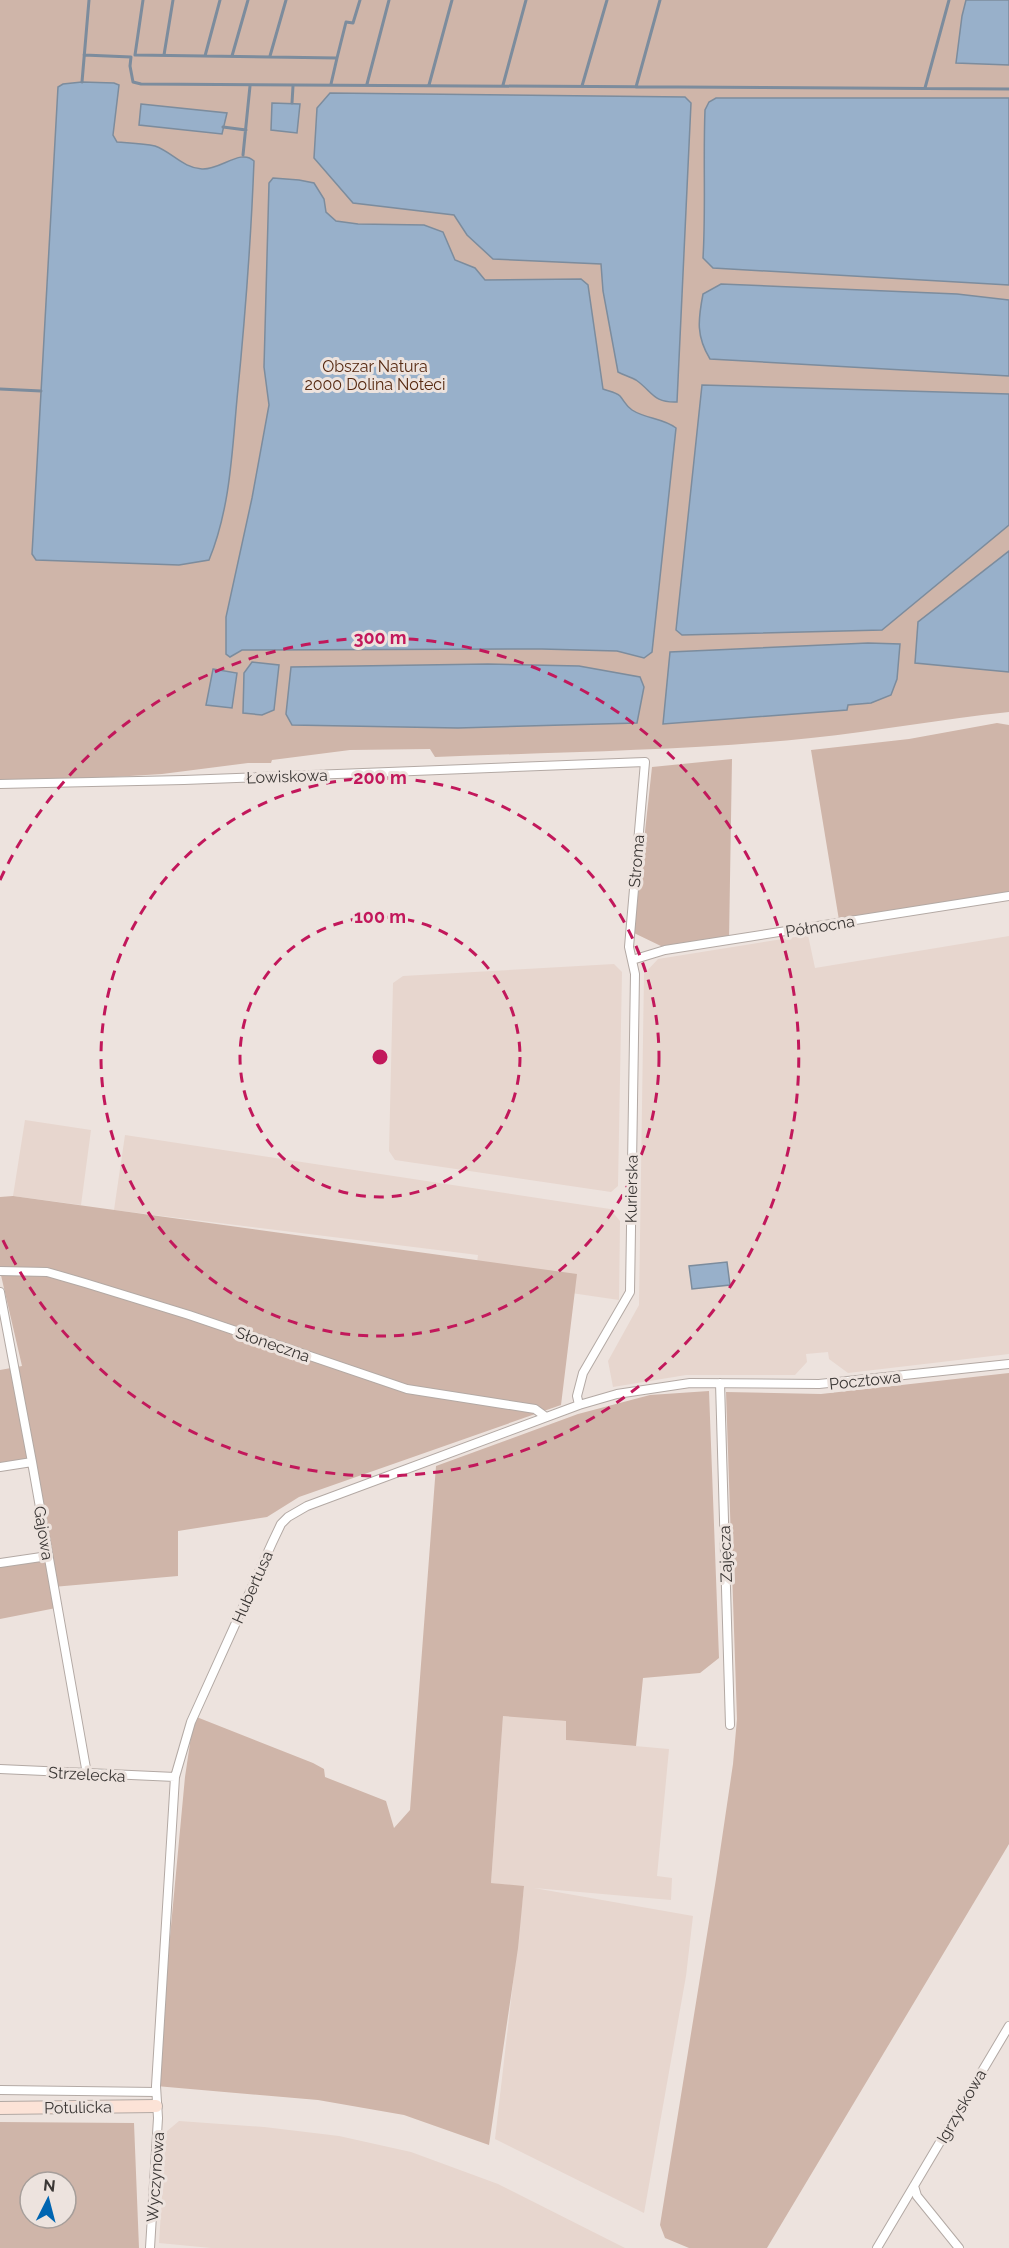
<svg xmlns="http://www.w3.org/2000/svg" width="1009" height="2248" viewBox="0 0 1009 2248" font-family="Raleway,sans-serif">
<rect width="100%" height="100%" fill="#ede3de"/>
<!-- built -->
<path fill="#e7d6ce" d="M 808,935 L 815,968 L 1009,936 L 1009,1354 L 848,1373 L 829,1359 L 828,1352 L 806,1354 L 807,1362 L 795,1375 L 686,1375 L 613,1387 L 608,1361 L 639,1305 L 644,974 L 658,959 Z
M 614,964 L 622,972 L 618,1186 L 611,1192 L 395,1160 L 389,1151 L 393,983 L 403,976 Z
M 25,1120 L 91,1130 L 81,1205 L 13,1196 Z
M 125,1135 L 610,1209 L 620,1221 L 619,1300 L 475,1279 L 478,1255 L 114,1210 Z
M 503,1715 L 566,1721 L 566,1740 L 669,1749 L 657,1876 L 672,1878 L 671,1900 L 534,1888 L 693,1916 L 686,1976 L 644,2213 L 495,2139 L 524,1887 L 491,1883 Z
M 179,2121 L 264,2127 L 339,2136 L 411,2152 L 498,2184 L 625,2248 L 211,2248 L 159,2243 L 166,2132 Z"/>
<!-- green -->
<path fill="#cfb5a9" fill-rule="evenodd" d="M 0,0 L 1009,0 L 1009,712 C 943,719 877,731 811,738 C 686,751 560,752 435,757 L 430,749 L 350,750 L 272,760 L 271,763 L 248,763 L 162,774 L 0,784 Z
M 997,723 L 1009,725 L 1009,893 L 839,920 L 811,750 L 909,739 Z
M 732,759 L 729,940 L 663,947 L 634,933 L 652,767 Z
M 13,1196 L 577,1274 L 561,1405 L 299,1497 L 267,1517 L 178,1531 L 178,1576 L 53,1587 L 56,1608 L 0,1619 L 0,1563 L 47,1556 L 35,1460 L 0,1466 L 0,1370 L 22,1366 L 0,1271 L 0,1197 Z
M 1009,1373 L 1009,1844 L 767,2248 L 689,2248 L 665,2238 L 660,2225 L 716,1879 L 733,1764 L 737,1719 L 726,1392 L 821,1394 Z
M 709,1391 L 719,1658 L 700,1673 L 643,1678 L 636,1746 L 566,1740 L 566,1721 L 503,1716 L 491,1883 L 524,1886 L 518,1948 L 489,2145 L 404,2115 L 318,2100 L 156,2086 L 185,1777 L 194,1716 L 313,1763 L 324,1769 L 325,1777 L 386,1801 L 394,1828 L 410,1810 L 436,1466 L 578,1414 L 650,1395 Z
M 0,2122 L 134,2123 L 139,2248 L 0,2248 ZM 30,2182 L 66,2182 L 66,2218 L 30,2218 Z"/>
<!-- water -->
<path fill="#98b0ca" stroke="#7c8c9d" stroke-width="1.5" d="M 966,0 L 1009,0 L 1009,65 L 956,63 L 962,16 Z
M 82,82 L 114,83 L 119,85 L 113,135 L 117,142 C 129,143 143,143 155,146 C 172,152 183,168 202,169 C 221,170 241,148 254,161 C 251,241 245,319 237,399 C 232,453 230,509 209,560 L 179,565 L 36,560 L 32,554 L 58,87 L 63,84 Z
M 330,93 L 685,97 L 691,103 L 677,402 C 653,403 653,392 636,380 C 631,377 623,375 618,372 L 603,291 L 601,264 L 493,259 L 467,235 L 454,215 L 353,203 L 314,158 L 317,108 Z
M 716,98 L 1009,98 L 1009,285 L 713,268 L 703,258 C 706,209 703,160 705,110 L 709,102 Z
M 272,103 L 300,104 L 297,133 L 271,130 Z
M 141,104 L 227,113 L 222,134 L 139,125 Z
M 273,178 L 299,180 L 314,183 L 324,199 L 326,212 L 336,221 L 358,224 L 424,225 L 443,232 L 455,260 L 475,268 L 485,280 L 581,279 L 588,285 L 603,389 C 608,391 616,392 620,396 C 625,402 626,406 632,410 C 646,419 663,418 676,428 L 652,652 L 644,658 L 617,651 L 542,649 L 242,650 L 230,657 L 226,654 L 226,617 L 252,498 L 269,405 L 264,367 L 269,183 Z
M 721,284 L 957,294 L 1009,300 L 1009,376 L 710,359 C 696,336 698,320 703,294 Z
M 702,385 L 1009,394 L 1009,525 L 882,630 L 682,635 L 676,630 Z
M 1009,551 L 1009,672 L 915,663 L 918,622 Z
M 868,643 L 900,644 L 897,679 L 891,695 L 871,703 L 848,705 L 847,710 L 663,724 L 670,652 Z
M 252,662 L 279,665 L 274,710 L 262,715 L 243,713 L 244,673 Z
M 488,664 L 579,666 L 640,677 L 644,687 L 637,723 L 458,728 L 292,725 L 286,714 L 291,667 Z
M 213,669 L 237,673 L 232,708 L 206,705 Z
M 727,1262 L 730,1285 L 692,1289 L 689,1266 Z"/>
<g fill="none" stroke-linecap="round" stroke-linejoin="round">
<!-- stream -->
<path stroke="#7c8c9d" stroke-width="3" d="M 84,55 L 131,57 L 130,66 L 133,82 L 141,84 L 1009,89
M 135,55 L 337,58 L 331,84
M 135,55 L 143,0
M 164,55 L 173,0
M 205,56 L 220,0
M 232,56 L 248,0
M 270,56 L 286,0
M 337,58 L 346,22 L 353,23 L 360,0
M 82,82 L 89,0
M 367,84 L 389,0
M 429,85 L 452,0
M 503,85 L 526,0
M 582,86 L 607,0
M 636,87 L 660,0
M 925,88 L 949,0
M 292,103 L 293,86
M 223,127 L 246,130
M 243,155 L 250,86
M 0,389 L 41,391"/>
<!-- street casing -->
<g stroke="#b3a9a4" stroke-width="10">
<path id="street" d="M 0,784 L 184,780 L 645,762 L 629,947 L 635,974 L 630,1292 L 583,1373 L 577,1396 L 579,1405
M 632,960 L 665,950 L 1009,896
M 0,1271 L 47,1272 L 85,1283 L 189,1315 L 407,1389 L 535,1409 L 546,1417
M 0,1292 L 32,1462 L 87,1774
M 720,1383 L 730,1725
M 0,1467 L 32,1462
M 0,1563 L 48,1556
M 0,1769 L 175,1777
M 0,2090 L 156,2092
M 914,2186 L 917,2196 L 959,2248
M 150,2248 L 158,2118 L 156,2086 L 175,1777 L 191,1722 L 272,1543 L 281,1524 L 288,1517 L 307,1506 L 579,1405 L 617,1394 L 690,1383 L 819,1384 L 1009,1364
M 877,2248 L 1009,2026"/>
</g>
<!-- secondary casing -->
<g stroke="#b3a9a4" stroke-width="14">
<path id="secondary" d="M 0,2108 L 156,2106"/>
</g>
<!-- street -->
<use href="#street" stroke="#fff" stroke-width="8"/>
<!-- secondary -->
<use href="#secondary" stroke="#fce3d7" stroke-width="12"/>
</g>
<!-- distance rings -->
<g fill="none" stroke="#c2185b" stroke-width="3" stroke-dasharray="10 8">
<circle cx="380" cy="1057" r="140"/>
<circle cx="380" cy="1057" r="279"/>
<path d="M0 880A419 419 0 1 1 0 1234"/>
</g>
<g text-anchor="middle" stroke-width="6" stroke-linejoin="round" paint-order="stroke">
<!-- park labels -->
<g font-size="16" fill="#562911" stroke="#ede3de">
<text x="375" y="372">Obszar Natura<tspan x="375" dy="18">2000 Dolina Noteci</tspan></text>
</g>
<!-- street labels -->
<g font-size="16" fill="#3b3735" stroke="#ede3de">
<text transform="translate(287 776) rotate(-2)" y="6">Łowiskowa</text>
<text transform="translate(636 861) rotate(-85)" y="6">Stroma</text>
<text transform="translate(820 926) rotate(-9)" y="6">Północna</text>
<text transform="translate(631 1189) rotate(-89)" y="6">Kurierska</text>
<text transform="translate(273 1344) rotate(19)" y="6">Słoneczna</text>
<text transform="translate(865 1380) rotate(-6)" y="6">Pocztowa</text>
<text transform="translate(44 1533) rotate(81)" y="6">Gajowa</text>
<text transform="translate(725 1554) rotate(-92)" y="6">Zajęcza</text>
<text transform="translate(252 1587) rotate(-66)" y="6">Hubertusa</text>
<text transform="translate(87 1774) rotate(3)" y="6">Strzelecka</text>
<text transform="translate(961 2106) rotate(-60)" y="6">Igrzyskowa</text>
<text transform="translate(78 2107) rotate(-1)" y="6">Potulicka</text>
<text transform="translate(155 2177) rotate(-86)" y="6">Wyczynowa</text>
</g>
</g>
<circle cx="380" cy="1057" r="9" fill="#c2185b" stroke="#ede3de" stroke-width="3"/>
<g font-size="18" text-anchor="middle" font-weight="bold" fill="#c2185b" stroke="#ede3de" stroke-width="6" stroke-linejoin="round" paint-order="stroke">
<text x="380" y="644">300 m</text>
<text x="380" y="784">200 m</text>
<text x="380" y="923">100 m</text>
</g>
<!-- north arrow -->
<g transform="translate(48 2200) rotate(6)"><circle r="28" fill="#ede3de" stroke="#a69e9a" stroke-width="1.5"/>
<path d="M0-4.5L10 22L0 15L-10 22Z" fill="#0065b1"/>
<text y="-9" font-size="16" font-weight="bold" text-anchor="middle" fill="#3b3735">N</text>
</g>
</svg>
